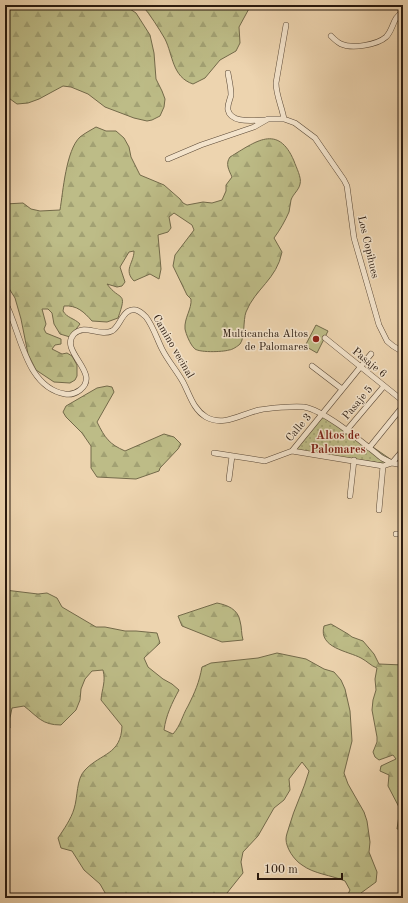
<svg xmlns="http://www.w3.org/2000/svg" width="408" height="903" viewBox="0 0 408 903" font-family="'Old Standard TT',serif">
<defs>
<pattern id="forest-firs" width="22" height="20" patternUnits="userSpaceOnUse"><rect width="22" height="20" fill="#bdbc87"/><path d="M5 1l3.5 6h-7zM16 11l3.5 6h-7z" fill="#a2a173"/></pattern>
<pattern id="park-dots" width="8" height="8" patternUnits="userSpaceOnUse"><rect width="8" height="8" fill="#bdbc87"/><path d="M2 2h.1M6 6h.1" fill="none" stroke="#a2a173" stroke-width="1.8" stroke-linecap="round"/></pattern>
</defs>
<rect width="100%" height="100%" fill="#edd4af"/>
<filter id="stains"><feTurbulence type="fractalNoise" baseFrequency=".005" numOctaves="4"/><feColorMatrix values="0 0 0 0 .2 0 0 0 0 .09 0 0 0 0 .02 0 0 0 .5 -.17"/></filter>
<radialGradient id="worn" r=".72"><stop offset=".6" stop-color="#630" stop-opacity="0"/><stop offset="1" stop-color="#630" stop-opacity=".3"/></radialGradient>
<!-- forest -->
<path fill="url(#forest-firs)" stroke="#736a4a" d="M 5,5 L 124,5 L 136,13 L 150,35 L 154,53 L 156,79 L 162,91 L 165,99 L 164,107 L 160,116 L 152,120 L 147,121 L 134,118 L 105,107 L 88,94 L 71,87 L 63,86 L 39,99 L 28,103 L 17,104 L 6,96 L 5,95 Z
M 142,5 L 251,5 L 239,27 L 240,43 L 236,51 L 220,60 L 205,78 L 193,84 C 172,77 173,55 165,39 C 158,27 151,16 142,5 Z
M 96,127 L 106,131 L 116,131 L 124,138 L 129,147 L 131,157 L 140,175 L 164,185 L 180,199 L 183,203 L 187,205 L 203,202 L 212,203 L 222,200 L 226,191 L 226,185 L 232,177 C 229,170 225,164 230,157 C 255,142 278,123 294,161 C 296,167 302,178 300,184 C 299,190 293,194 291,200 C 290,204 290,208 289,212 C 285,221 280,230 274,238 L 282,252 C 277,279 255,289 246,312 C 243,320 245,338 240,344 C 238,346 232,350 229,350 C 223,352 197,353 194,348 C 190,344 186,334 185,329 C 184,318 192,309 191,299 L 187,295 L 173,266 L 175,255 L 194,230 L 192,225 L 174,213 L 169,217 L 171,228 L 168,232 L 158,235 L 161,269 L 159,279 L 150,274 L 134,281 C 123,270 134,263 134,251 L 129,252 L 120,267 L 125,282 L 122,286 L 117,287 L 107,284 C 120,302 128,290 118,318 L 107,322 L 92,321 C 84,312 77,305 64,306 L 63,311 C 67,318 74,318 80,324 L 70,337 L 60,334 L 54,324 L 52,313 L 48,309 L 42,309 L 46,324 L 44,329 L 46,333 L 61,339 L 61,344 L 55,345 L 52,349 L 62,354 L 67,353 L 72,356 L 77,365 L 77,376 L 75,380 L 70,383 L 54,382 L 36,370 L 28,354 L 21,319 L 15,298 L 5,282 L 5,204 L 23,203 L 31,209 L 40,211 L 60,210 C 63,192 66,150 80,137 C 85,133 91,130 96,127 Z
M 107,386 L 112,387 L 114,392 L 97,422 C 105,438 109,444 125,451 L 164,434 L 174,437 L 181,444 L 178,449 L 160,468 L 159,471 L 136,479 L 97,477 L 91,468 L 91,446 L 82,433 L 66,417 L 63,412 L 66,406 L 97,388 Z
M 5,590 L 38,594 L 47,593 L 57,598 L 62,607 L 96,627 L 105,627 L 125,631 L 136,631 L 157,633 L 160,643 L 144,658 L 148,667 L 163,679 L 172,684 L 179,690 C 172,703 166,715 164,730 L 173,734 C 181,725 182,716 188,706 C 195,692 199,683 202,667 L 211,663 L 258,658 L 277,653 L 306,659 L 324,669 L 334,672 L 341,680 L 345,689 L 350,711 L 352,741 L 344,773 L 348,784 L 364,812 L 367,821 L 370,842 L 369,852 L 377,872 L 376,882 L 361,893 L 362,898 L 346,898 L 350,890 L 345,881 C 331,875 314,874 302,865 C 294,860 286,848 286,839 C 286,835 288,831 289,827 C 294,808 304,790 309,771 L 302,762 L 289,779 L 290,790 L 284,800 L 274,808 L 258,836 L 243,852 L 241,862 L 243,873 L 223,898 L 108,898 L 100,884 L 84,870 L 72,851 L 61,848 L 58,838 C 64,829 71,819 74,809 C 78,797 76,779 85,770 C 101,753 121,755 122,726 L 101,700 C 102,688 106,682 103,670 L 92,671 L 85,679 L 81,689 L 80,700 L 76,710 L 61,725 C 42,725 38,717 24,706 L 12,708 L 10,718 L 10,728 L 5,721 Z
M 217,603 C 227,605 238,609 240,621 C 242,628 241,633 243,640 L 222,642 L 182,626 L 178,616 Z
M 331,624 L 348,634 L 352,637 L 363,641 L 374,654 L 379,664 L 403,665 L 403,829 L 397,829 L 400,809 L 388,786 L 389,775 L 380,771 L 381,766 L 396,759 L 393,755 L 379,760 L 375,757 L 373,752 L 377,742 L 377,737 L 372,710 L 373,700 L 376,690 L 375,679 L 377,668 C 371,666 367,661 361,658 C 348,651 318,648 324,626 Z"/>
<!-- park -->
<path fill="url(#park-dots)" stroke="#736a4a" d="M 325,414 L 396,463 L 387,464 L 295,450 Z"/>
<!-- pitch -->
<path fill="#bdbc87" stroke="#736a4a" d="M 316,325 L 328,331 L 317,353 L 305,346 Z"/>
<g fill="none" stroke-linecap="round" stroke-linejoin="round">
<!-- street casing -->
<g stroke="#5a4836" stroke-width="6">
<path id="street" d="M 331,36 C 334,39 337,42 341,44 C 352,49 377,45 386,37 C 394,29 392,18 403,12
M 228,73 C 229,80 231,87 231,95 C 230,100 227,105 228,110 C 231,124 255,120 265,120
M 284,119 C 282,107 276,95 276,83 L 286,25
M 168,159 L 201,145 L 254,127 L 268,119 L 284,119 L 295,123 L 315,138 L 344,180 L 347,186 L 354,238 L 379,325 L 387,341 L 393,346 L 403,352
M 5,302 C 21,332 25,387 65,394 C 70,395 76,393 80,390 C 102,373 58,351 74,334 C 85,323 99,337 112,331 C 121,326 122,308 136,310 C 140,311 143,314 146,317 C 153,326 157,339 162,349 C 168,361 177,371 183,382 C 190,395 193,409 206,417 C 224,427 241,414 259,410 C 269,408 293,406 304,407 C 326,411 363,443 382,458 L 392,463 L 403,465
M 325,338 L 403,401
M 312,366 L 342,389
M 346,431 L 384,386
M 369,448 L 403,406
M 292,451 L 383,466 L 392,463
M 214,453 L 265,461 L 292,451 L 371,354
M 392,463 L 403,450
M 229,479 L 232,456
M 350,496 L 354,460
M 379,510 L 383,466
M 396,534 L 403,534"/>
</g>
<!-- street -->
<use href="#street" stroke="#f3e3cb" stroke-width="5"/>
</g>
<!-- markers -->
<circle fill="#8f2418" stroke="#f3e3cb" stroke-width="1.5" cx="316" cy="339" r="4"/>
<g text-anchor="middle" stroke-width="3" stroke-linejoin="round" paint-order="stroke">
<!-- street labels -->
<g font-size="11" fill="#29190e" stroke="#f3e3cb">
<text transform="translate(369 247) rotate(77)" y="4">Los Copihues</text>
<text transform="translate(174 346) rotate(60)" y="4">Camino vecinal</text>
<text transform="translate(370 362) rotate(39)" y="4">Pasaje 6</text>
<text transform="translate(357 402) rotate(-50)" y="4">Pasaje 5</text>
<text transform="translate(298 427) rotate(-50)" y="4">Calle 3</text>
</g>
<!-- poi labels -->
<g font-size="11" fill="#29190e" stroke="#f3e3cb" text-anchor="end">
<text x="308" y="337">Multicancha Altos<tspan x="308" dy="13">de Palomares</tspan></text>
</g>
<!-- neighbourhood labels -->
<g font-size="12" font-weight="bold" fill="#7a1f14" stroke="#f3e3cb">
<text x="338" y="439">Altos de<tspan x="338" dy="14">Palomares</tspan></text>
</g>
</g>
<!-- margin -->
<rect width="408" height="903" fill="none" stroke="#edd4af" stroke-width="20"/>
<rect x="6" y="6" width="396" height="891" fill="none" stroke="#29190e" stroke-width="2"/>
<rect x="10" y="10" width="388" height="883" fill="none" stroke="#29190e"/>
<!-- scale -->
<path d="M258 873v6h84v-6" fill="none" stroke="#29190e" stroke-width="2"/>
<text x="264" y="873" font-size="12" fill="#29190e" stroke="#f3e3cb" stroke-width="3" paint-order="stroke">100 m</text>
<rect width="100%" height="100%" filter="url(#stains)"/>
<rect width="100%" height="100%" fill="url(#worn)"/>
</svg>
